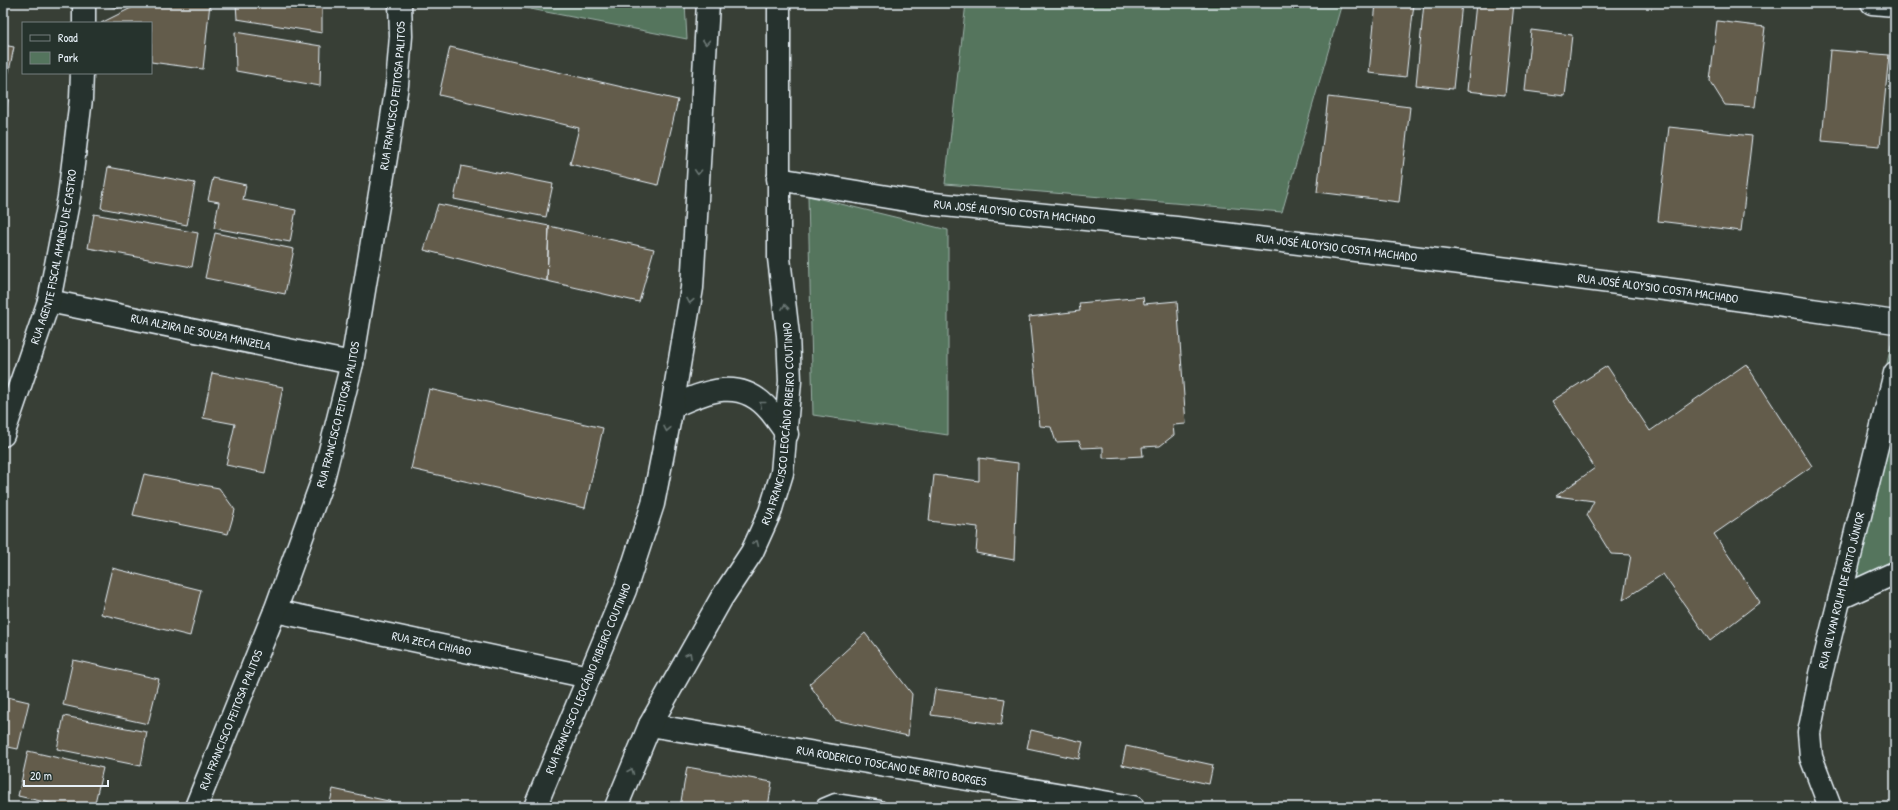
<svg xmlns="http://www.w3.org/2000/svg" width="1898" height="810" viewBox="0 0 1898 810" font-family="'Patrick Hand',sans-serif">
<rect width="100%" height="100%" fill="#383f36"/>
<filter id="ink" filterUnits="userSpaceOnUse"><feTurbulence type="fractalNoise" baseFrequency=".025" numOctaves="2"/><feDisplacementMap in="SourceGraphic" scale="8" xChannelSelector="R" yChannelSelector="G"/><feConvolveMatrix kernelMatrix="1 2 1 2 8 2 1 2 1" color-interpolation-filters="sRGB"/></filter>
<g filter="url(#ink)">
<!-- green -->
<path fill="#54745d" stroke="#9eb2aa" d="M 499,3 L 685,3 L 687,39 Z
M 966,3 L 1342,3 L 1282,212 L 945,184 Z
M 808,196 L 948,230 L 948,435 L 813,415 Z
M 1895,328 L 1895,559 L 1840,589 L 1892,340 Z"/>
<!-- building -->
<path fill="#635c4c" stroke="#e8f1f8" d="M 93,3 L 118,3 L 119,8 Z
M 141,3 L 210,3 L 203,69 L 151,62 L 151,23 L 101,23 Z
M 236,3 L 322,3 L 322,33 L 237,19 Z
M 1376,3 L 1414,3 L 1406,77 L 1369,73 Z
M 1424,3 L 1462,3 L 1453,89 L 1416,85 Z
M 1476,3 L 1514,3 L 1505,95 L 1467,91 Z
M 1717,21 L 1765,27 L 1755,107 L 1725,105 L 1710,81 Z
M 1531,30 L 1572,35 L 1565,96 L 1525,91 Z
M 235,32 L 321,46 L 320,86 L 236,71 Z
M 3,45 L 14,47 L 7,81 L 3,80 Z
M 450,47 L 678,100 L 658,185 L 570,164 L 579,128 L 439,95 Z
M 1830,50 L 1889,55 L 1880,146 L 1822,141 Z
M 1328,97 L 1410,107 L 1399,202 L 1317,192 Z
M 3,99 L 8,100 L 3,128 Z
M 1669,127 L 1752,136 L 1741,231 L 1658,221 Z
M 461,166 L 553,184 L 546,217 L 454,199 Z
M 3,167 L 6,168 L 3,181 Z
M 108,167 L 195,183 L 187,225 L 101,208 Z
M 213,178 L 246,185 L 243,200 L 296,210 L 290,242 L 214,228 L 219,202 L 208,200 Z
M 438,204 L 549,226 L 547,281 L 424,250 Z
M 94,214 L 198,233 L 192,267 L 88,248 Z
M 549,226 L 654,249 L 639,302 L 547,281 Z
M 215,233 L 294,249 L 285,294 L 205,278 Z
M 1143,297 L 1144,304 L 1177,301 L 1186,424 L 1173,425 L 1174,435 L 1160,446 L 1142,447 L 1143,456 L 1103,458 L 1103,447 L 1082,448 L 1079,441 L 1056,442 L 1051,427 L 1040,426 L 1029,317 L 1080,311 L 1079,303 Z
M 1746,364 L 1812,466 L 1714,534 L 1760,602 L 1710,641 L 1663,574 L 1623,600 L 1631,555 L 1611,554 L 1587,515 L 1594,501 L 1556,496 L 1595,468 L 1552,401 L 1607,366 L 1650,431 Z
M 212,373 L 283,387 L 265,473 L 226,465 L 235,424 L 203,418 Z
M 429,389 L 603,428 L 585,508 L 411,469 Z
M 979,458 L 1018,463 L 1014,560 L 976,553 L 978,527 L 929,521 L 934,475 L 979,481 Z
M 144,474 L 219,488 L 235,510 L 228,534 L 133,515 Z
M 112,568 L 201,590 L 190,636 L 101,614 Z
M 865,633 L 912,694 L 908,736 L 835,720 L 809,684 Z
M 73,660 L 159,679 L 148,724 L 63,705 Z
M 935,689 L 1005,699 L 1001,725 L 931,715 Z
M 3,696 L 29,702 L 18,749 L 3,746 Z
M 64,716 L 147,732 L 141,766 L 57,749 Z
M 1031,730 L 1083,742 L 1079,759 L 1027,748 Z
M 1126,746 L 1213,765 L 1209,784 L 1122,765 Z
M 3,751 L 8,752 L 3,775 Z
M 28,751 L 103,768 L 94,807 L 67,807 L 18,796 Z
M 687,767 L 772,782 L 768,807 L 680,807 Z
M 333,789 L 416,807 L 329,807 Z"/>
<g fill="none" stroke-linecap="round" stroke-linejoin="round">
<!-- service casing -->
<g stroke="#e8f1f8" stroke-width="15">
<path id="service" d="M 822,807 L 823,805 L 835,800 L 880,807"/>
</g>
<!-- minor casing -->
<g stroke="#e8f1f8" stroke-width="25">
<g id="minor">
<path d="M 1872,3 L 1895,5"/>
<path d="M 84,23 L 84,3"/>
<path id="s1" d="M 778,179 L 924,203 L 1176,228 L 1461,263 L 1688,292 L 1895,322"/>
<path id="s2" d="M 49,301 L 352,363"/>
<path id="s3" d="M 3,435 L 49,301 L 69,197 L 81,99 L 82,73"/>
<path d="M 1840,598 L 1895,573"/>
<path id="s4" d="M 275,611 L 589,677"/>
<path id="s5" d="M 650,725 L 1133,807"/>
<path id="s6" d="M 196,807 L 275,611 L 323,479 L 352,363 L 386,157 L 397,85 L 401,36 L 400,3"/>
<path id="s7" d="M 1830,807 L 1811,757 L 1809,733 L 1821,674 L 1895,373"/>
</g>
</g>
<!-- secondary casing -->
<g stroke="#e8f1f8" stroke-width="25">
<g id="secondary">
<path d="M 672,407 C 706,391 741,376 770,411 C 776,418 781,426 787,434"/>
<path id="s8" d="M 535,807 L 625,590 L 653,504 L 672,407 L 692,288 L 708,3"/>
<path id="s9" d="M 616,807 L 650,725 L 721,599 L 752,552 L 770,512 L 782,473 L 790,381 L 788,335 L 779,258 L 779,3"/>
</g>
</g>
<!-- service -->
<use href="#service" stroke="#26332d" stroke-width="12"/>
<!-- minor -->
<use href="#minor" stroke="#26332d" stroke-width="22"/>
<!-- secondary -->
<use href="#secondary" stroke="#26332d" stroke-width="22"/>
</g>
<!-- one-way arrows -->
<defs><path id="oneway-chevron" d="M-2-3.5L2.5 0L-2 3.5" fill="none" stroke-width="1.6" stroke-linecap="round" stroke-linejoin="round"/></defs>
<g stroke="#6a7674">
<use href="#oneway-chevron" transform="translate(706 42) rotate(94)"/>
<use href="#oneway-chevron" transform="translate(698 172) rotate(93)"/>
<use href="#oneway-chevron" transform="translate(690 301) rotate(100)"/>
<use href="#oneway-chevron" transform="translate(785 307) rotate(-97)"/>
<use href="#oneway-chevron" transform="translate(762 404) rotate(-141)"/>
<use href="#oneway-chevron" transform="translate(667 429) rotate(101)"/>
<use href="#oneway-chevron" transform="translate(756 543) rotate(-66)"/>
<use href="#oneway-chevron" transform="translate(689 655) rotate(-61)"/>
<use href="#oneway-chevron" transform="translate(631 771) rotate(-67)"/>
</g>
</g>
<g text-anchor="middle" stroke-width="4" stroke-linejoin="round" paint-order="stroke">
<!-- street labels -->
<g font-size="12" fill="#e8f1f8" stroke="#26332d">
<text dy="4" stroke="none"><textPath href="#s6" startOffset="742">RUA FRANCISCO FEITOSA PALITOS</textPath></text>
<text dy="4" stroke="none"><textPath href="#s1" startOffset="239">RUA JOSÉ ALOYSIO COSTA MACHADO</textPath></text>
<text dy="4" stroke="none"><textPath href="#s1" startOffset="563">RUA JOSÉ ALOYSIO COSTA MACHADO</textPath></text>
<text dy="4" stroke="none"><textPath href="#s3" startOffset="186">RUA AGENTE FISCAL AMADEU DE CASTRO</textPath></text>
<text dy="4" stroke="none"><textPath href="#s1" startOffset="887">RUA JOSÉ ALOYSIO COSTA MACHADO</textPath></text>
<text dy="4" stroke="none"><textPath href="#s2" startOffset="155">RUA ALZIRA DE SOUZA MANZELA</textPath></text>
<text dy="4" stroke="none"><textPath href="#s6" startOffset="418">RUA FRANCISCO FEITOSA PALITOS</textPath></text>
<text dy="4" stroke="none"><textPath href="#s9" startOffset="423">RUA FRANCISCO LEOCÁDIO RIBEIRO COUTINHO</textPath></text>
<text dy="4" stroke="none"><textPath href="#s7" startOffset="224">RUA GILVAN ROLIM DE BRITO JÚNIOR</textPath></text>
<text dy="4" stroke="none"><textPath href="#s4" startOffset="160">RUA ZECA CHIABO</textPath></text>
<text dy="4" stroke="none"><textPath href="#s8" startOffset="139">RUA FRANCISCO LEOCÁDIO RIBEIRO COUTINHO</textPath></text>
<text dy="4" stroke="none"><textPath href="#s6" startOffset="94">RUA FRANCISCO FEITOSA PALITOS</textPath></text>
<text dy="4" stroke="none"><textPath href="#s5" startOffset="245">RUA RODERICO TOSCANO DE BRITO BORGES</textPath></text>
</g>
</g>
<!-- margin -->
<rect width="1898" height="810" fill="none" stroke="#26332d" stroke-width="16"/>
<rect x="8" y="8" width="1882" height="794" fill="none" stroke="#e8f1f8" stroke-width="1.5" filter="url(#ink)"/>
<!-- legend -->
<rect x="22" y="22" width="130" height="52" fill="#26332d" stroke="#747f7e"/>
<rect x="30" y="35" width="20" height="6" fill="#26332d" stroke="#747f7e"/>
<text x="58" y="42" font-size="12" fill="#e8f1f8">Road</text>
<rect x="30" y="52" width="20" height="12" fill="#54745d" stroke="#747f7e"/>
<text x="58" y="62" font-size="12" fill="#e8f1f8">Park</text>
<!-- scale -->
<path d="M24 780v6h84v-6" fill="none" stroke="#e8f1f8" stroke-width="2"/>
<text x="30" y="780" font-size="12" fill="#e8f1f8" stroke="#26332d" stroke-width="3" paint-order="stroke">20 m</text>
</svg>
